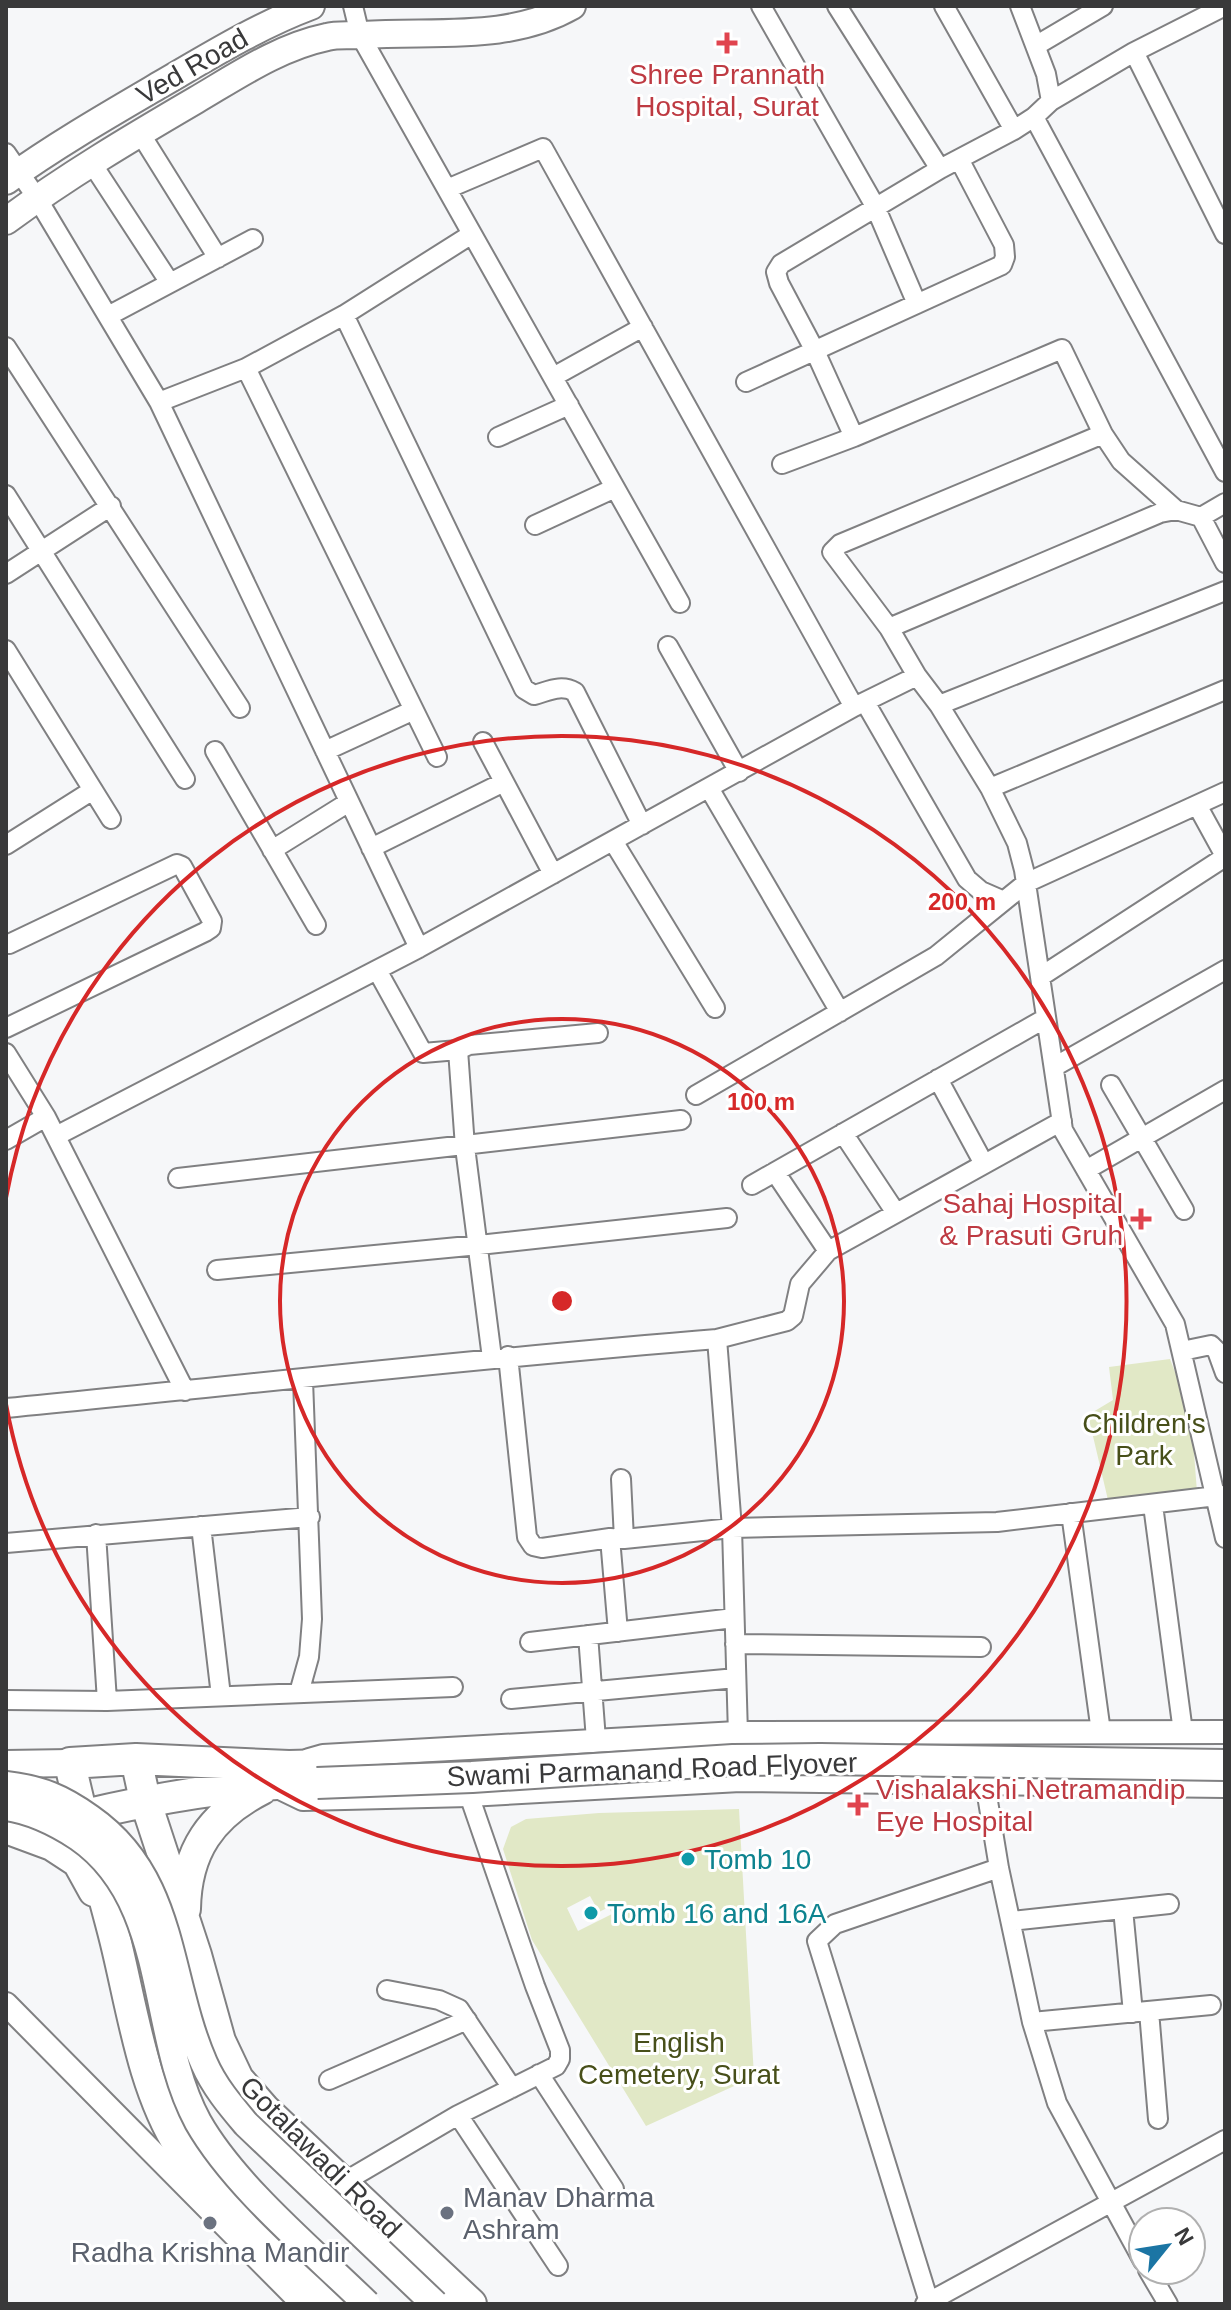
<svg xmlns="http://www.w3.org/2000/svg" width="1231" height="2310" viewBox="0 0 1231 2310" font-family="Helvetica,sans-serif">
<rect width="100%" height="100%" fill="#f6f7f9"/>
<!-- green -->
<path fill="#e1e8c6" fill-rule="evenodd" d="M 1170,1359 L 1191,1414 L 1197,1492 L 1108,1500 L 1088,1415 L 1113,1400 L 1109,1367 Z
M 739,1809 L 754,2077 L 646,2126 L 532,1940 L 503,1849 L 511,1827 L 526,1819 L 599,1813 ZM 590,1896 L 599,1912 L 609,1907 L 612,1914 L 578,1931 L 567,1908 Z"/>
<g fill="none" stroke-linecap="round" stroke-linejoin="round">
<!-- minor casing -->
<g stroke="#808082" stroke-width="22">
<path id="minor" d="M 353,6 L 360,35 L 680,603
M 761,6 L 875,206 L 917,304
M 837,6 L 940,169
M 944,6 L 1014,130
M 1020,6 L 1046,74 L 1051,101
M 1037,45 L 1103,6
M 1134,52 L 1225,234
M 1034,117 L 1225,472
M 140,133 L 218,258
M 6,153 L 37,198 L 159,402 L 419,948
M 91,162 L 170,283
M 447,189 L 543,148 L 854,707
M 344,315 L 524,689 L 534,695 C 549,691 561,684 575,692 L 642,825
M 108,316 L 253,239
M 6,347 L 240,708
M 246,368 L 437,757
M 553,377 L 643,327
M 746,382 L 1002,265 L 1005,257 L 1004,245 L 959,159
M 159,402 L 246,368 L 344,315 L 472,234
M 1103,434 L 840,544 L 832,552 L 889,628 L 917,676 L 939,705 L 990,788 L 1017,843 L 1024,870 L 1063,1130 L 1175,1324 L 1225,1538
M 498,437 L 569,405
M 854,437 L 815,351 L 779,283 L 776,272 L 781,264 L 940,169 L 1014,130 L 1034,117 L 1051,101 L 1134,52 L 1225,6
M 782,464 L 854,437 L 1062,349 L 1103,434 L 1121,461 L 1176,510
M 6,495 L 185,779
M 1201,517 L 1225,503
M 535,525 L 615,488
M 6,574 L 111,506
M 889,628 L 1160,513 L 1176,510 L 1201,517 L 1225,563
M 668,646 L 739,772
M 6,650 L 111,819
M 865,702 L 967,879 L 981,891 L 1004,901
M 939,705 L 1225,591
M 483,742 L 553,874
M 215,751 L 316,925
M 325,751 L 414,710
M 709,788 L 840,1012
M 990,788 L 1225,690
M 1197,805 L 1225,856
M 613,841 L 715,1008
M 6,845 L 93,790
M 371,848 L 504,782
M 272,850 L 349,802
M 377,970 L 423,1053 L 458,1050
M 1040,977 L 1225,857
M 6,1028 L 205,932 L 211,928 L 212,921 L 182,866 L 177,864 L 9,944
M 6,1053 L 46,1117 L 185,1391
M 1054,1067 L 1225,970
M 938,1079 L 984,1164
M 1111,1085 L 1184,1210
M 696,1095 L 936,956 L 1026,883 L 1225,792
M 843,1133 L 896,1213
M 56,1136 L 419,948 L 854,707 L 917,676
M 6,1140 L 46,1117
M 1086,1170 L 1225,1090
M 775,1172 L 828,1251
M 178,1178 L 681,1120
M 752,1185 L 1046,1018
M 217,1270 L 479,1245 L 727,1218
M 717,1339 L 787,1321 L 793,1316 L 800,1284 L 828,1251 L 1062,1121
M 1182,1351 L 1211,1345 L 1217,1351 L 1225,1373
M 508,1356 L 527,1537 L 533,1546 L 542,1548 L 610,1538 L 624,1539 L 732,1528 L 997,1522 L 1225,1495
M 492,1358 L 465,1147 L 458,1050 L 469,1045 L 598,1033
M 6,1408 C 243,1385 480,1358 717,1339 L 732,1528 L 739,1769
M 621,1479 L 624,1539
M 1153,1505 L 1183,1732
M 1071,1513 L 1101,1732
M 201,1526 L 221,1696
M 96,1534 L 107,1701
M 610,1538 L 618,1632
M 6,1543 L 310,1517
M 588,1635 L 596,1740
M 530,1642 L 734,1618
M 735,1644 L 981,1647
M 299,1693 L 309,1657 L 312,1619 L 303,1380
M 511,1699 L 736,1678
M 6,1700 L 107,1701 L 453,1687
M 985,1783 L 999,1868 L 1032,2022 L 1057,2103 L 1143,2261
M 1123,1909 L 1133,2013
M 1011,1921 L 1169,1904
M 387,1990 L 439,2000 L 459,2009 L 512,2088
M 1149,2011 L 1158,2119
M 1032,2022 L 1211,2005
M 539,2074 L 614,2189
M 329,2080 L 467,2020
M 458,2115 L 558,2266
M 344,2182 L 458,2115 L 556,2066 L 560,2059 L 560,2050 L 535,1986 L 469,1795
M 1148,2270 L 1168,2304
M 929,2302 L 817,1941 L 835,1924 L 999,1868
M 925,2304 L 1225,2140"/>
</g>
<!-- tertiary casing -->
<g stroke="#808082" stroke-width="26">
<path id="tertiary" d="M 309,1760 L 323,1756 L 737,1733 L 1225,1732
M 274,1785 L 303,1799 L 469,1795 L 740,1780 L 1225,1786
M 6,2004 L 303,2304"/>
</g>
<!-- secondary casing -->
<g stroke="#808082" stroke-width="30">
<path id="secondary" d="M 6,181 C 56,145 110,114 163,83 C 211,55 260,25 311,6
M 6,221 C 67,176 131,138 196,100 C 237,76 279,47 327,37 C 338,34 351,36 363,35 C 433,30 509,42 572,6
M 6,1764 L 70,1763"/>
</g>
<!-- trunk casing -->
<g stroke="#808082" stroke-width="34">
<path id="trunk" d="M 136,1759 L 145,1800 L 196,1955 L 220,2041 L 238,2079 L 265,2110 L 471,2304
M 326,1765 L 289,1766 L 136,1759 L 70,1763 C 82,1822 100,1880 115,1939 C 132,2007 142,2087 180,2147 C 216,2203 283,2257 332,2304
M 80,1816 C 152,1799 226,1785 299,1783
M 6,1828 L 52,1845 L 78,1862 L 94,1891
M 185,1909 C 186,1851 211,1815 262,1789"/>
</g>
<!-- minor -->
<use href="#minor" stroke="#fff" stroke-width="18"/>
<!-- tertiary -->
<use href="#tertiary" stroke="#fff" stroke-width="22"/>
<!-- secondary -->
<use href="#secondary" stroke="#fff" stroke-width="26"/>
<!-- trunk -->
<use href="#trunk" stroke="#fff" stroke-width="30"/>
<!-- secondary-bridge casing -->
<g stroke="#808082" stroke-width="30" stroke-linecap="butt">
<path id="secondary-bridge" d="M 6,1785 C 41,1789 62,1798 90,1818 C 176,1878 166,1977 204,2063 C 214,2086 230,2105 246,2124 L 435,2304
M 6,1807 C 33,1811 55,1822 78,1837 C 171,1901 149,2032 198,2122 C 235,2187 313,2251 367,2304"/>
</g>
<!-- trunk-bridge casing -->
<g stroke="#808082" stroke-width="34" stroke-linecap="butt">
<path id="trunk-bridge" d="M 317,1783 L 472,1777 L 733,1760 L 820,1759 L 1225,1765"/>
</g>
<!-- secondary-bridge -->
<use href="#secondary-bridge" stroke="#fff" stroke-width="26"/>
<!-- trunk-bridge -->
<use href="#trunk-bridge" stroke="#fff" stroke-width="30"/>
</g>
<!-- distance rings -->
<g fill="none" stroke="#d62828" stroke-width="4">
<circle cx="562" cy="1301" r="282"/>
<path d="M6 1198A565 565 0 1 1 6 1404"/>
</g>
<!-- markers -->
<g fill="#e0444e" stroke="#fff" stroke-width="3">
<path d="M723 31h8v8h8v8h-8v8h-8v-8h-8v-8h8z"/>
<path d="M1137 1207h8v8h8v8h-8v8h-8v-8h-8v-8h8z"/>
<path d="M854 1793h8v8h8v8h-8v8h-8v-8h-8v-8h8z"/>
</g>
<g fill="#0f9aa8" stroke="#fff" stroke-width="3">
<circle cx="688" cy="1859" r="8"/>
<circle cx="591" cy="1913" r="8"/>
</g>
<g fill="#6b7280" stroke="#fff" stroke-width="3">
<circle cx="447" cy="2213" r="8"/>
<circle cx="210" cy="2223" r="8"/>
</g>
<g text-anchor="middle" stroke-width="6" stroke-linejoin="round" paint-order="stroke">
<!-- street labels -->
<g font-size="28" fill="#39393a" stroke="#fff">
<text transform="translate(192 66) rotate(-30)" y="10">Ved Road</text>
<text transform="translate(652 1769) rotate(-2)" y="10">Swami Parmanand Road Flyover</text>
<text transform="translate(321 2157) rotate(45)" y="10">Gotalawadi Road</text>
</g>
<!-- health labels -->
<g font-size="28" fill="#be3a42" stroke="#fff">
<text x="727" y="84">Shree Prannath<tspan x="727" dy="32">Hospital, Surat</tspan></text>
<text x="1123" y="1213" text-anchor="end">Sahaj Hospital<tspan x="1123" dy="32">&amp; Prasuti Gruh</tspan></text>
<text x="876" y="1799" text-anchor="start">Vishalakshi Netramandip<tspan x="876" dy="32">Eye Hospital</tspan></text>
</g>
<!-- park labels -->
<g font-size="28" fill="#474f19" stroke="#fff">
<text x="1144" y="1433">Children's<tspan x="1144" dy="32">Park</tspan></text>
<text x="679" y="2052">English<tspan x="679" dy="32">Cemetery, Surat</tspan></text>
</g>
<!-- culture labels -->
<g font-size="28" fill="#0d838f" stroke="#fff" text-anchor="start">
<text x="704" y="1869">Tomb 10</text>
<text x="607" y="1923">Tomb 16 and 16A</text>
</g>
<!-- worship labels -->
<g font-size="28" fill="#5b616d" stroke="#fff" text-anchor="start">
<text x="463" y="2207">Manav Dharma<tspan x="463" dy="32">Ashram</tspan></text>
<text x="210" y="2262" text-anchor="middle">Radha Krishna Mandir</text>
</g>
</g>
<circle cx="562" cy="1301" r="12" fill="#d62828" stroke="#fff" stroke-width="4"/>
<g font-size="24" text-anchor="middle" font-weight="bold" fill="#d62828" stroke="#fff" stroke-width="6" stroke-linejoin="round" paint-order="stroke">
<text x="962" y="910">200 m</text>
<text x="761" y="1110">100 m</text>
</g>
<!-- border -->
<rect width="1231" height="2310" fill="none" stroke="#39393a" stroke-width="16"/>
<!-- north arrow -->
<g transform="translate(1167 2246) rotate(60)"><circle r="38" fill="#ffffff" stroke="#b0b0b0" stroke-width="2"/>
<path d="M0-6L14 30L0 20L-14 30Z" fill="#1b75a4"/>
<text y="-12" font-size="22" font-weight="bold" text-anchor="middle" fill="#39393a">N</text>
</g>
</svg>
